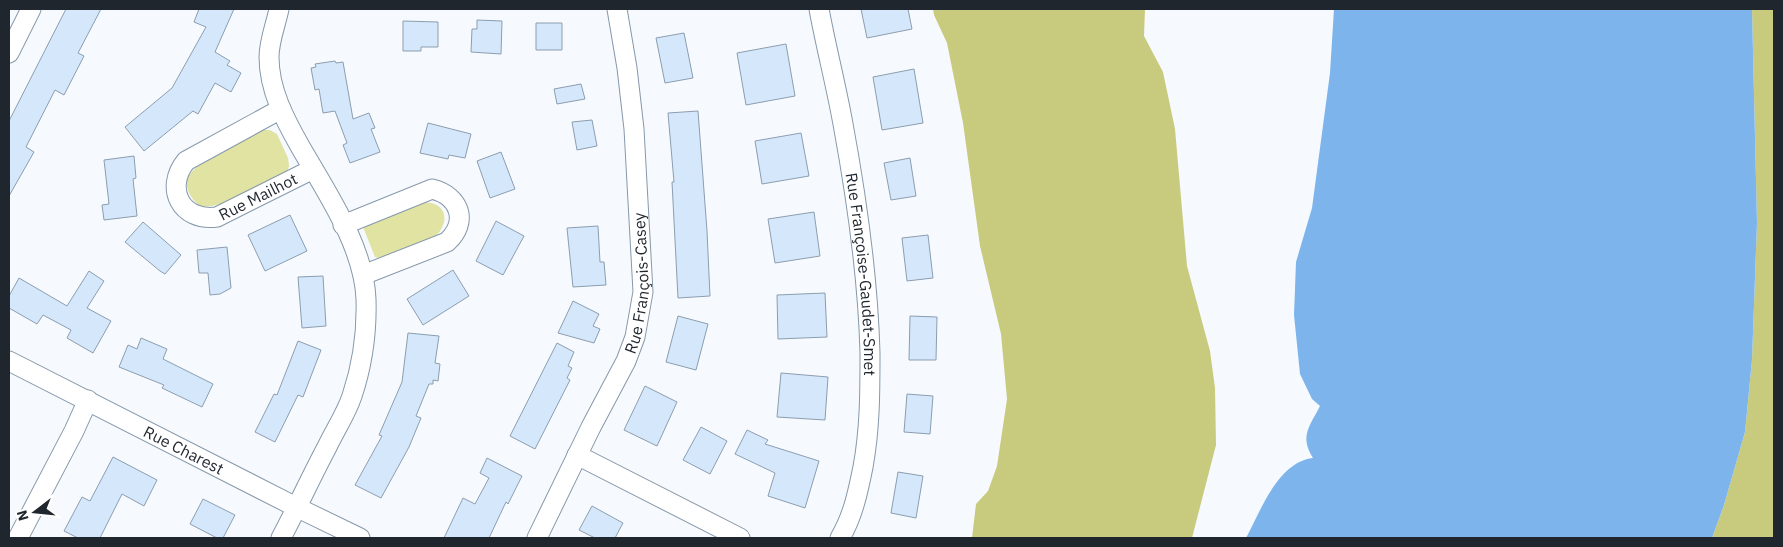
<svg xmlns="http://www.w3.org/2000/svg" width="1783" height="547" viewBox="0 0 1783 547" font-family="'IBM Plex Sans',sans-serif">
<rect width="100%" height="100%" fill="#f6fafe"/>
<!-- green -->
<path fill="#e0e3a2" d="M 261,130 L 270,130 L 277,134 L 288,158 L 289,166 L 287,173 C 264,184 224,210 199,206 C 170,177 199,164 224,151 C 236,144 249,137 261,130 Z
M 424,202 C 449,203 450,224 433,239 L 379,258 L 375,257 L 363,227 Z"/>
<!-- forest -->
<path fill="#c8cb7e" d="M 933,9 L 1145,9 L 1144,36 L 1163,72 L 1175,129 L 1187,266 L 1210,351 L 1215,388 L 1216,445 L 1192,538 L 972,538 L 976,504 L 988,491 L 997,466 L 1007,399 L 1001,334 L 980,246 L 963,123 L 947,43 L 934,15 Z
M 1752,9 L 1774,9 L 1774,538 L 1712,538 L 1724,505 L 1745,432 L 1752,360 L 1757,223 Z"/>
<!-- water -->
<path fill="#7db4ec" d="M 1334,9 L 1752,9 L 1757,223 L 1752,360 L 1745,432 L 1724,505 L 1712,538 L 1246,538 C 1261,510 1278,462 1313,458 C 1299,436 1310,426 1320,406 L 1312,399 L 1300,374 L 1294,315 L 1296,262 L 1312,208 L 1330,73 Z"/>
<!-- building -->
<path fill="#d5e8fb" stroke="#8c9daf" d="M 66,9 L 101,9 L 78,53 L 84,56 L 64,95 L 55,90 L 26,147 L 34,152 L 9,196 L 9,121 Z
M 199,9 L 234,9 L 215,52 L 230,61 L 227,65 L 241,73 L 231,92 L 215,83 L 198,114 L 193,111 L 144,151 L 125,127 L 172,88 L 206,27 L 194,22 Z
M 861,9 L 908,9 L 912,29 L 867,38 Z
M 477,20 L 502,21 L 501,54 L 471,52 L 472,29 L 477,29 Z
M 403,21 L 438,22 L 438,47 L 421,47 L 421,51 L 403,51 Z
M 536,23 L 562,23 L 562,50 L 536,50 Z
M 684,33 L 693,78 L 665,83 L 656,38 Z
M 786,44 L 795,96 L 746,105 L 737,53 Z
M 335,61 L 336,63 L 343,62 L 353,119 L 369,113 L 375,128 L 371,129 L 380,152 L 350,163 L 343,145 L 347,143 L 335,111 L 323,113 L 319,89 L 315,90 L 311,68 L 316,67 L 315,64 Z
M 914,69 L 923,123 L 882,130 L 873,77 Z
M 581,84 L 585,99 L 557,104 L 554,89 Z
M 698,111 L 707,231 L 710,296 L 678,298 L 672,182 L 674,182 L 668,113 Z
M 592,120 L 597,146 L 577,150 L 572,122 Z
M 428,123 L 471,134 L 465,158 L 449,155 L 448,159 L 420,153 Z
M 801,133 L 809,176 L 762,184 L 755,141 Z
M 501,152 L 515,189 L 490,198 L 477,161 Z
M 134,156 L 136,178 L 133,179 L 137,216 L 104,220 L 102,205 L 109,204 L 104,160 Z
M 910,158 L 916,196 L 891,200 L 884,163 Z
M 814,212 L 820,256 L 775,263 L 768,219 Z
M 290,215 L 307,251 L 265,271 L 248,235 Z
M 496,221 L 524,236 L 503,275 L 476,261 Z
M 143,222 L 181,255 L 165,274 L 160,271 L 125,242 Z
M 598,226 L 600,262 L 604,262 L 606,285 L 573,287 L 567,228 Z
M 928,235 L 933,278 L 907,281 L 902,238 Z
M 227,247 L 231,288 L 220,294 L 210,295 L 208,273 L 199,273 L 197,250 Z
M 453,270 L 469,296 L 423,325 L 407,299 Z
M 89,271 L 104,281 L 87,308 L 111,321 L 93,353 L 67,338 L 71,330 L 43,315 L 37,324 L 9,308 L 9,296 L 19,278 L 67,306 Z
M 323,276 L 326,326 L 302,328 L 298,277 Z
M 825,293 L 827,337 L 778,339 L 777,295 Z
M 573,301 L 599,314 L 593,326 L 600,329 L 594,343 L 558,333 Z
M 678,316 L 708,324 L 696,370 L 666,362 Z
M 910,316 L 937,317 L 936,360 L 909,360 Z
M 408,333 L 439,336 L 435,363 L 440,364 L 438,381 L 433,380 L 433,384 L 429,384 L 416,416 L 421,418 L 409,447 L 381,498 L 355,485 L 382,436 L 379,435 L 402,382 Z
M 141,338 L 167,349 L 163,359 L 213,384 L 202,407 L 162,388 L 164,385 L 119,367 L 128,345 L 137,349 Z
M 298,341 L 321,350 L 303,397 L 298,395 L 275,442 L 255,432 L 274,394 L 277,395 Z
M 557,343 L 574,352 L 568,366 L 572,368 L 567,378 L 570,380 L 535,449 L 510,436 Z
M 781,373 L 828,377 L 825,420 L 777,417 Z
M 645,386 L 677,402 L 657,446 L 624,430 Z
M 907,394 L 933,396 L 930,434 L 904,432 Z
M 701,427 L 727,441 L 710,474 L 683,460 Z
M 747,430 L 768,440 L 765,444 L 819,461 L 805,508 L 768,496 L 775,473 L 735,454 Z
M 113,457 L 157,480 L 144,506 L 122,494 L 100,538 L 78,538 L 64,531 L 82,497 L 90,501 Z
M 487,458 L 522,476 L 508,504 L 506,502 L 489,538 L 444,538 L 463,498 L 475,504 L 489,478 L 480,473 Z
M 898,472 L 923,476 L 916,518 L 891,513 Z
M 203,499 L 235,515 L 223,538 L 217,538 L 190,524 Z
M 592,506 L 623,523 L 615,538 L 595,538 L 579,530 Z"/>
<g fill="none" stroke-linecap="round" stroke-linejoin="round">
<!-- minor casing -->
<g stroke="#8698aa" stroke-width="21">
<g id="minor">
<path d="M 279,9 C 276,24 269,41 269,57 C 269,90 285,120 301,148 C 327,193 364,247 366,299 C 367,331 362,366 352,396 C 346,414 335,430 327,447 C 311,477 297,508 281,538"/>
<path id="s1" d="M 819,9 C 826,47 836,85 843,124 C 857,200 868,276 870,353 C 870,392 870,429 863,467 C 858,492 853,516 840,538"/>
<path d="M 9,53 L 31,9"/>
<path id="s2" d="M 281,109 L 186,161 C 164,188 181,222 217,217 L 313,169"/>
<path d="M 343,225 L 432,189 C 460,196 469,222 447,242 L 363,275"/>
<path id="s3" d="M 9,361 L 296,507 L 360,538"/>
<path d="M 577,455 L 740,538"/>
<path d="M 18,538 L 74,431 L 88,400"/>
<path id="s4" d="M 537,538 L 591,427 L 626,361 L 635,337 L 643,292 L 634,129 L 627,68 L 617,9"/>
</g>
</g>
<!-- minor -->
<use href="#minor" stroke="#fff" stroke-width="19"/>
</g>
<g text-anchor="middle" stroke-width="5" stroke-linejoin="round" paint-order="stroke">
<!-- street labels -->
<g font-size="16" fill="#1f262d" stroke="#fff">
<text dy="6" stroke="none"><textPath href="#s2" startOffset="240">Rue Mailhot</textPath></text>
<text dy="6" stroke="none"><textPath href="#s1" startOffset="269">Rue Françoise-Gaudet-Smet</textPath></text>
<text dy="6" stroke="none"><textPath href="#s4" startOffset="278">Rue François-Casey</textPath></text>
<text dy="6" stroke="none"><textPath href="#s3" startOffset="196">Rue Charest</textPath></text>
</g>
</g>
<!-- border -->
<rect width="1783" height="547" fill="none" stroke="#1f262d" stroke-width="20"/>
<!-- north arrow -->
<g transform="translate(35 512) rotate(254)" stroke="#ffffff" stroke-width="4" paint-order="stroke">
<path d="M0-4L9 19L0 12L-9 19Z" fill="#1f262d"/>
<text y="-8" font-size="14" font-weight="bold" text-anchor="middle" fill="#1f262d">N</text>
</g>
</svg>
